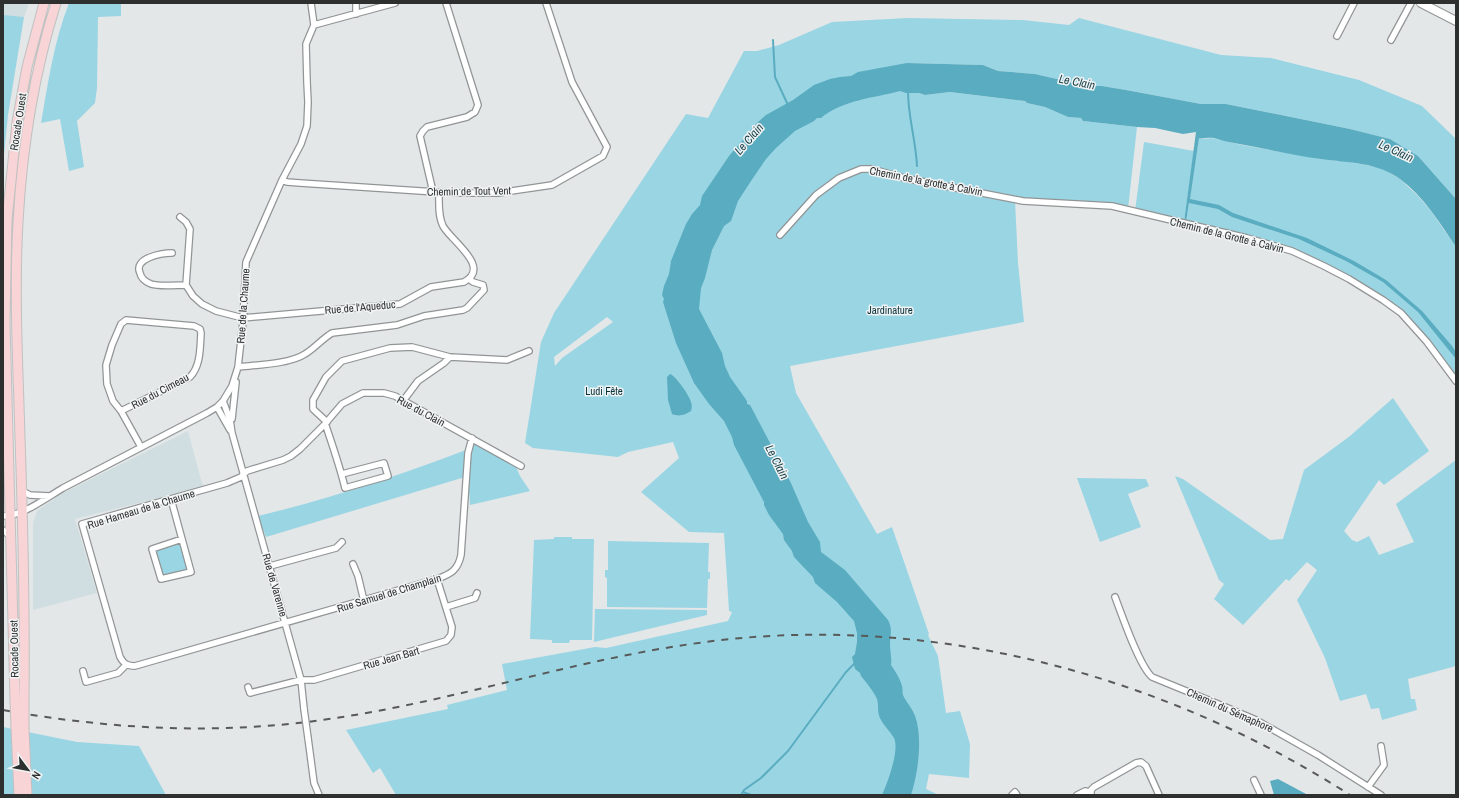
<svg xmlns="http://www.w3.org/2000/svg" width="1459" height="798" viewBox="0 0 1459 798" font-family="'Archivo Narrow',sans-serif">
<rect width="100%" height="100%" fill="#e3e7e8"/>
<!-- built -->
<path fill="#d1dee1" d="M 3,3 L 29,3 L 24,17 L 3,100 Z
M 188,431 L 203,487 L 75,519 L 97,593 L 33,610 L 33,523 L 37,511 L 61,494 Z"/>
<!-- green -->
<path fill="#9ad5e4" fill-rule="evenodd" d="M 69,3 L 121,3 L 121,16 L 98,17 L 97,88 L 95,103 L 77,121 L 84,167 L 69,171 L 60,119 L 41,123 C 48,83 54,41 69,3 Z
M 3,15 L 24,17 L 8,115 L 3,164 Z
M 908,18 L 1023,20 L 1069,25 L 1079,18 L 1221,55 L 1271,58 L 1359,80 L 1422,106 L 1456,139 L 1456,199 L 1418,156 L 1390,139 L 1350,129 L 1226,104 L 1201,104 L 1126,90 L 1102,86 L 1087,86 L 1035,74 L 998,71 L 983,65 L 907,63 L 919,93 L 925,95 L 950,92 L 1025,101 L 1027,103 L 1045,107 L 1068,117 L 1081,118 L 1083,121 L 1137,127 L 1128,209 L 1015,200 L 1018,263 L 1024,322 L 790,366 L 796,393 L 877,534 L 892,527 L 929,634 L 928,635 L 938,656 L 946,713 L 960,711 L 970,744 L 969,778 L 929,774 L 926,789 L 939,795 L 396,795 L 380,768 L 373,773 L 346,730 L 448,709 L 447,705 L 507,690 L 502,664 L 595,647 L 606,648 L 728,621 L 732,612 L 729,611 L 724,533 L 689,532 L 641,492 L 679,458 L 673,442 L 628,452 L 618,457 L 533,448 L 525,443 L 541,342 L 554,313 L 686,114 L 708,118 L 744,51 L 757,51 L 779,45 L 832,22 ZM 607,317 L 613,322 L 562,358 L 555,366 L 554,357 Z
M 1199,137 L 1203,139 L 1212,138 L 1242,145 L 1322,159 L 1350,162 L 1382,168 L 1400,179 L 1418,196 L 1431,211 L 1456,247 L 1456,379 L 1425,340 L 1383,300 L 1292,251 L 1186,222 Z
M 1144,142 L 1194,151 L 1184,222 L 1135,211 Z
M 1393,398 L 1429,451 L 1384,485 L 1379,480 L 1344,531 L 1352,540 L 1357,542 L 1369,536 L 1379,555 L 1414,542 L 1396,504 L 1456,460 L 1456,666 L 1408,679 L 1411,699 L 1415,699 L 1417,710 L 1382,720 L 1379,708 L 1371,709 L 1366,694 L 1340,701 L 1325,658 L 1297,600 L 1317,570 L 1307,562 L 1289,581 L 1286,579 L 1243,625 L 1214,599 L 1224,584 L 1219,580 L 1175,476 L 1183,479 L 1270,540 L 1283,539 L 1304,470 L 1350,436 Z
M 474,443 L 516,467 L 520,476 L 530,491 L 470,505 L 469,489 L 471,449 L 472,444 Z
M 466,450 L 465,477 L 266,537 L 258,516 C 329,499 398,476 466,450 Z
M 1077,478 L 1146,479 L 1149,486 L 1128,494 L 1141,527 L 1100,542 Z
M 554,537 L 572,537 L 572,539 L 594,539 L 592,640 L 570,640 L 569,643 L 552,643 L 552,640 L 530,639 L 534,540 L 554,539 Z
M 608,541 L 709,543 L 708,572 L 710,572 L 710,579 L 708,579 L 707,608 L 607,607 L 607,578 L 605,577 L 605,570 L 608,570 Z
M 181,543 L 189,570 L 163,577 L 155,550 Z
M 595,609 L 707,610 L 707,615 L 594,642 Z
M 3,727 L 77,742 L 139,746 L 166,795 L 3,795 Z"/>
<!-- water -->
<path fill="#5aacc0" d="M 907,63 L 983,65 L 998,71 L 1035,74 L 1087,86 L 1102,86 L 1126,90 L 1201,104 L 1226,104 L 1350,129 L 1390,139 L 1418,156 L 1456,199 L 1456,247 C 1440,223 1424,197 1400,179 C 1377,162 1349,163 1321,159 C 1292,155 1263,148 1234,143 C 1227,142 1221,140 1214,138 C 1208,137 1204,139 1199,138 L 1190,199 L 1219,205 L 1233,213 L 1307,238 L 1354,261 L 1386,280 L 1422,311 L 1452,346 L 1456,352 L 1456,359 L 1418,312 L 1383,282 L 1346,261 L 1299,239 L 1232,217 L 1218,209 L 1189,203 L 1186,222 L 1184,222 L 1196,132 L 1183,134 L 1155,128 L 1137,127 L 1083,121 L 1081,118 L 1068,117 L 1045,107 L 1027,103 L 1025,101 L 950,92 L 925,95 L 919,93 L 906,93 L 900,91 C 874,98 842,100 821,118 L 817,118 L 814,121 L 795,131 L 776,148 L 766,159 L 751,181 L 738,201 L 731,221 L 724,226 L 712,250 L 705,278 L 701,288 L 699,309 L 722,353 L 725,366 L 730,377 L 747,401 L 747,404 L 750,405 L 790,481 L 808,522 L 820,542 L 821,552 L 845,570 L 888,620 C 893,629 890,635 890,645 C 890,652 892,658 891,665 C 895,671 900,678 902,686 C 903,689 902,692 903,695 C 906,702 913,709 915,716 C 923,737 918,774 911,795 L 882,795 C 887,784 900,750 894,738 C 890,731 883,725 880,718 C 877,712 879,705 877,699 C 874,692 866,682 861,676 L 860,673 L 855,669 L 852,657 L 855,654 L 857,642 L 857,633 L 854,621 L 837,602 L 815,583 L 813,577 L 794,557 L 792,551 L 784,540 L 783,534 L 769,515 L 764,505 L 764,502 L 734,445 L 732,437 L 724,421 L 709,404 L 694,383 L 676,343 L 663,302 L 664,299 L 662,295 L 664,286 L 669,274 L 671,261 L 686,224 L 692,214 L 700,205 L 702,196 L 729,156 L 758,122 L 766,115 L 793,100 L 814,85 L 830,79 L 840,77 L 851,76 L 858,72 Z
M 670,374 C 676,376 689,395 691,402 C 692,405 692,408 691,411 C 685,415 679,417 672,414 L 668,400 L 667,377 Z
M 1278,779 L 1308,795 L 1274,795 L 1270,781 Z"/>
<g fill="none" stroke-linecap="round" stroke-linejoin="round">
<!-- stream -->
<path stroke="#5aacc0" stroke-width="2" d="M 773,40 L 775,77 L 787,103
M 908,92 C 908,117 916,141 917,166
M 743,792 L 751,795
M 741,795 L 744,790 L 761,778 L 788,751 L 846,672 L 856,662"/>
<!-- street casing -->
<g stroke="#929596" stroke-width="8">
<path id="street" d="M 311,3 L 314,25
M 356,14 L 356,3
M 314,25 L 395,3
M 1337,36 L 1354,3
M 1391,40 L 1411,3
M 282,180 L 287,182 L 300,183 L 451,193 L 498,193 L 552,185 L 603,156 L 607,147 L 572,82 L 546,3
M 433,192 L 420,136 L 423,131 L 427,127 L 467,117 L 475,112 L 478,105 L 446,3
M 180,217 L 186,222 L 190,229 L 186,285 L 193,296 L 202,304 L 216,311 L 243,318 L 400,304 L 431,287 L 464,282 C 492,267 451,241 443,226 C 438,216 439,203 439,192
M 780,235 L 816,195 L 839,178 L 861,169 L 872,169 L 904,178 L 1023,201 L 1112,206 L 1247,238 L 1292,251 L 1324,266 L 1349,279 L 1383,300 L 1401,313 L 1427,342 L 1456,381
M 172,253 C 162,253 133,258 140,273 C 141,278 146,282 151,284 C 160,287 176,285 186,285
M 238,367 C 256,365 290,364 305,354 C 315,348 322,339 332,333 L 397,325 L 424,316 L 463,310 L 467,308 L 484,290 L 483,285 L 473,282 L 469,279
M 223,401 L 230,420 L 232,433 L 301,680 L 304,709
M 403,401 L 418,381 L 444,363 L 450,357 L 507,360 L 529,351
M 217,407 L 230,430
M 121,411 L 190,377 C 201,366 200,347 201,333 L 200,329 L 194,326 L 126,320 L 121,324 L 112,345 L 106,365 L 107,384 L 113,401 L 121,411 L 141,447
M 232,419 L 236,382
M 327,422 L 313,409 L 313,400 L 326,377 L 342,361 L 390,348 L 412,347 L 450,357
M 324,425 L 326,426 C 333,447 340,467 345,488 L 388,476 L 384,463 L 342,474
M 472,438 L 468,453 L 461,555 C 458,570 451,574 437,579 L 135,666 C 127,666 124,664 120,657 L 82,524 L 227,483 L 241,477 L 247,471 L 283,460 L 291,456 L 300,449 L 324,425 L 342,404 L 363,393 L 384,393 L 395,396 L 521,466
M 22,491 L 30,495 L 49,496
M 171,499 L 191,572 L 161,579 L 152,549 L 182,539
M 3,516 C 23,516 46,498 63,488 C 111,463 159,438 207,413 L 217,407 L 223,401 L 232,386 L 238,367 L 243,322 L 246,262 L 282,180 L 301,144 L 307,126 L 308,102 L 307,82 L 306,44 L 314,25
M 3,530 L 11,537
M 353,564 L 358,576 L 364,601
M 270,566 L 336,548 L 342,542
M 1115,597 C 1122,615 1139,666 1152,677 L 1223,706 L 1256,720 L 1318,755 L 1381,795
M 446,607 L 475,598 L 477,593
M 83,671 L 86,682 L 118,673 L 126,665
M 248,687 L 250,693 L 301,680 L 314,680 L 446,641 L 451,635 L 452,627 L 437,579
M 308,738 L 314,783 L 319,795
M 1254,780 L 1261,795
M 1368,787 L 1384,765 L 1381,746
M 1012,795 L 1015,792 L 1017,795
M 1077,795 L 1085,791 L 1090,792
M 1091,795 L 1091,790 L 1094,787 L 1136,763 L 1141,762 L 1146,766 L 1159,795"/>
</g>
<!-- secondary casing -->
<g stroke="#929596" stroke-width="10">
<path id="secondary" d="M 1421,3 L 1456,21"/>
</g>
<!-- primary casing -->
<g stroke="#c0c1c1" stroke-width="11">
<path id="primary" d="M 15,700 L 5,322 L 7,220 L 17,122 L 27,67 L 44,3
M 24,702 C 25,614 23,526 20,437 C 18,366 14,294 18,222 C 22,149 34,73 56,3
M 16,727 L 19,795
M 24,729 L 27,795"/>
</g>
<!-- street -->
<use href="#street" stroke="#fff" stroke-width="5.5"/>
<!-- secondary -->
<use href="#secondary" stroke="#fff" stroke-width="8"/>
<!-- primary -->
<use href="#primary" stroke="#f8d4d6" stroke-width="9"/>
<!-- rail -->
<path stroke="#585a5a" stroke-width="2" stroke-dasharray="7 7" stroke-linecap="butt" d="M 3,710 C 108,729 216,735 322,720 C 447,703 566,662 691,644 C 919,610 1157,671 1350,795"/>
<!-- street-bridge casing -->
<g stroke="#929596" stroke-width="8" stroke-linecap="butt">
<path id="street-bridge" d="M 304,709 L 308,738"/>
</g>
<!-- primary-bridge casing -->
<g stroke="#c0c1c1" stroke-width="11" stroke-linecap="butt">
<path id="primary-bridge" d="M 15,700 L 16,727
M 24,702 L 24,729"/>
</g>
<!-- street-bridge -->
<use href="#street-bridge" stroke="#fff" stroke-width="5.5"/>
<!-- primary-bridge -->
<use href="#primary-bridge" stroke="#f8d4d6" stroke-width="9"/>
</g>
<g text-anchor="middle" stroke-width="3" stroke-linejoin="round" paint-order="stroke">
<!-- street labels -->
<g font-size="11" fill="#2e3030" stroke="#f1f4f5">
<text transform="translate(18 122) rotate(-81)" y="4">Rocade Ouest</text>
<text transform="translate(926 181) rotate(11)" y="4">Chemin de la grotte à Calvin</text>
<text transform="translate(469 191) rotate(-1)" y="4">Chemin de Tout Vent</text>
<text transform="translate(1227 235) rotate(14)" y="4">Chemin de la Grotte à Calvin</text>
<text transform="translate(243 306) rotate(-86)" y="4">Rue de la Chaume</text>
<text transform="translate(360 307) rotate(-5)" y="4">Rue de l'Aqueduc</text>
<text transform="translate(160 391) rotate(-28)" y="4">Rue du Cimeau</text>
<text transform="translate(421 411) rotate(28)" y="4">Rue du Clain</text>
<text transform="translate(141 509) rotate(-17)" y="4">Rue Hameau de la Chaume</text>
<text transform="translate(275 585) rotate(74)" y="4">Rue de Varenne</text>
<text transform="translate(389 593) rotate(-17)" y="4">Rue Samuel de Champlain</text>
<text transform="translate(14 649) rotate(-91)" y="4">Rocade Ouest</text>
<text transform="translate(391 658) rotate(-16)" y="4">Rue Jean Bart</text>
<text transform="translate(1230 710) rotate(24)" y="4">Chemin du Sémaphore</text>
</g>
<!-- park labels -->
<g font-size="11" fill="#08313a" stroke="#f1f4f5">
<text x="890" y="314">Jardinature</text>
<text x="604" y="395">Ludi Fête</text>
</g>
<!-- water labels -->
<g font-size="12" font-style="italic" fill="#1d434c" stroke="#f1f4f5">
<text transform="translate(1077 82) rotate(11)" y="4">Le Clain</text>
<text transform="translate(749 139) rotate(-49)" y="4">Le Clain</text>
<text transform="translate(1396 151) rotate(24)" y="4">Le Clain</text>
<text transform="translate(777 462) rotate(63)" y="4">Le Clain</text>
</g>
</g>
<!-- border -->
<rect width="1459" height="798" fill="none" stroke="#2e3030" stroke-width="8"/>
<!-- north arrow -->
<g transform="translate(28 770) rotate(122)" stroke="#f1f4f5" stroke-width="3" paint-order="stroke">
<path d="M0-3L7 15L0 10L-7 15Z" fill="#2e3030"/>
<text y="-6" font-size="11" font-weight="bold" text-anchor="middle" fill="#2e3030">N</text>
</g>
</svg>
